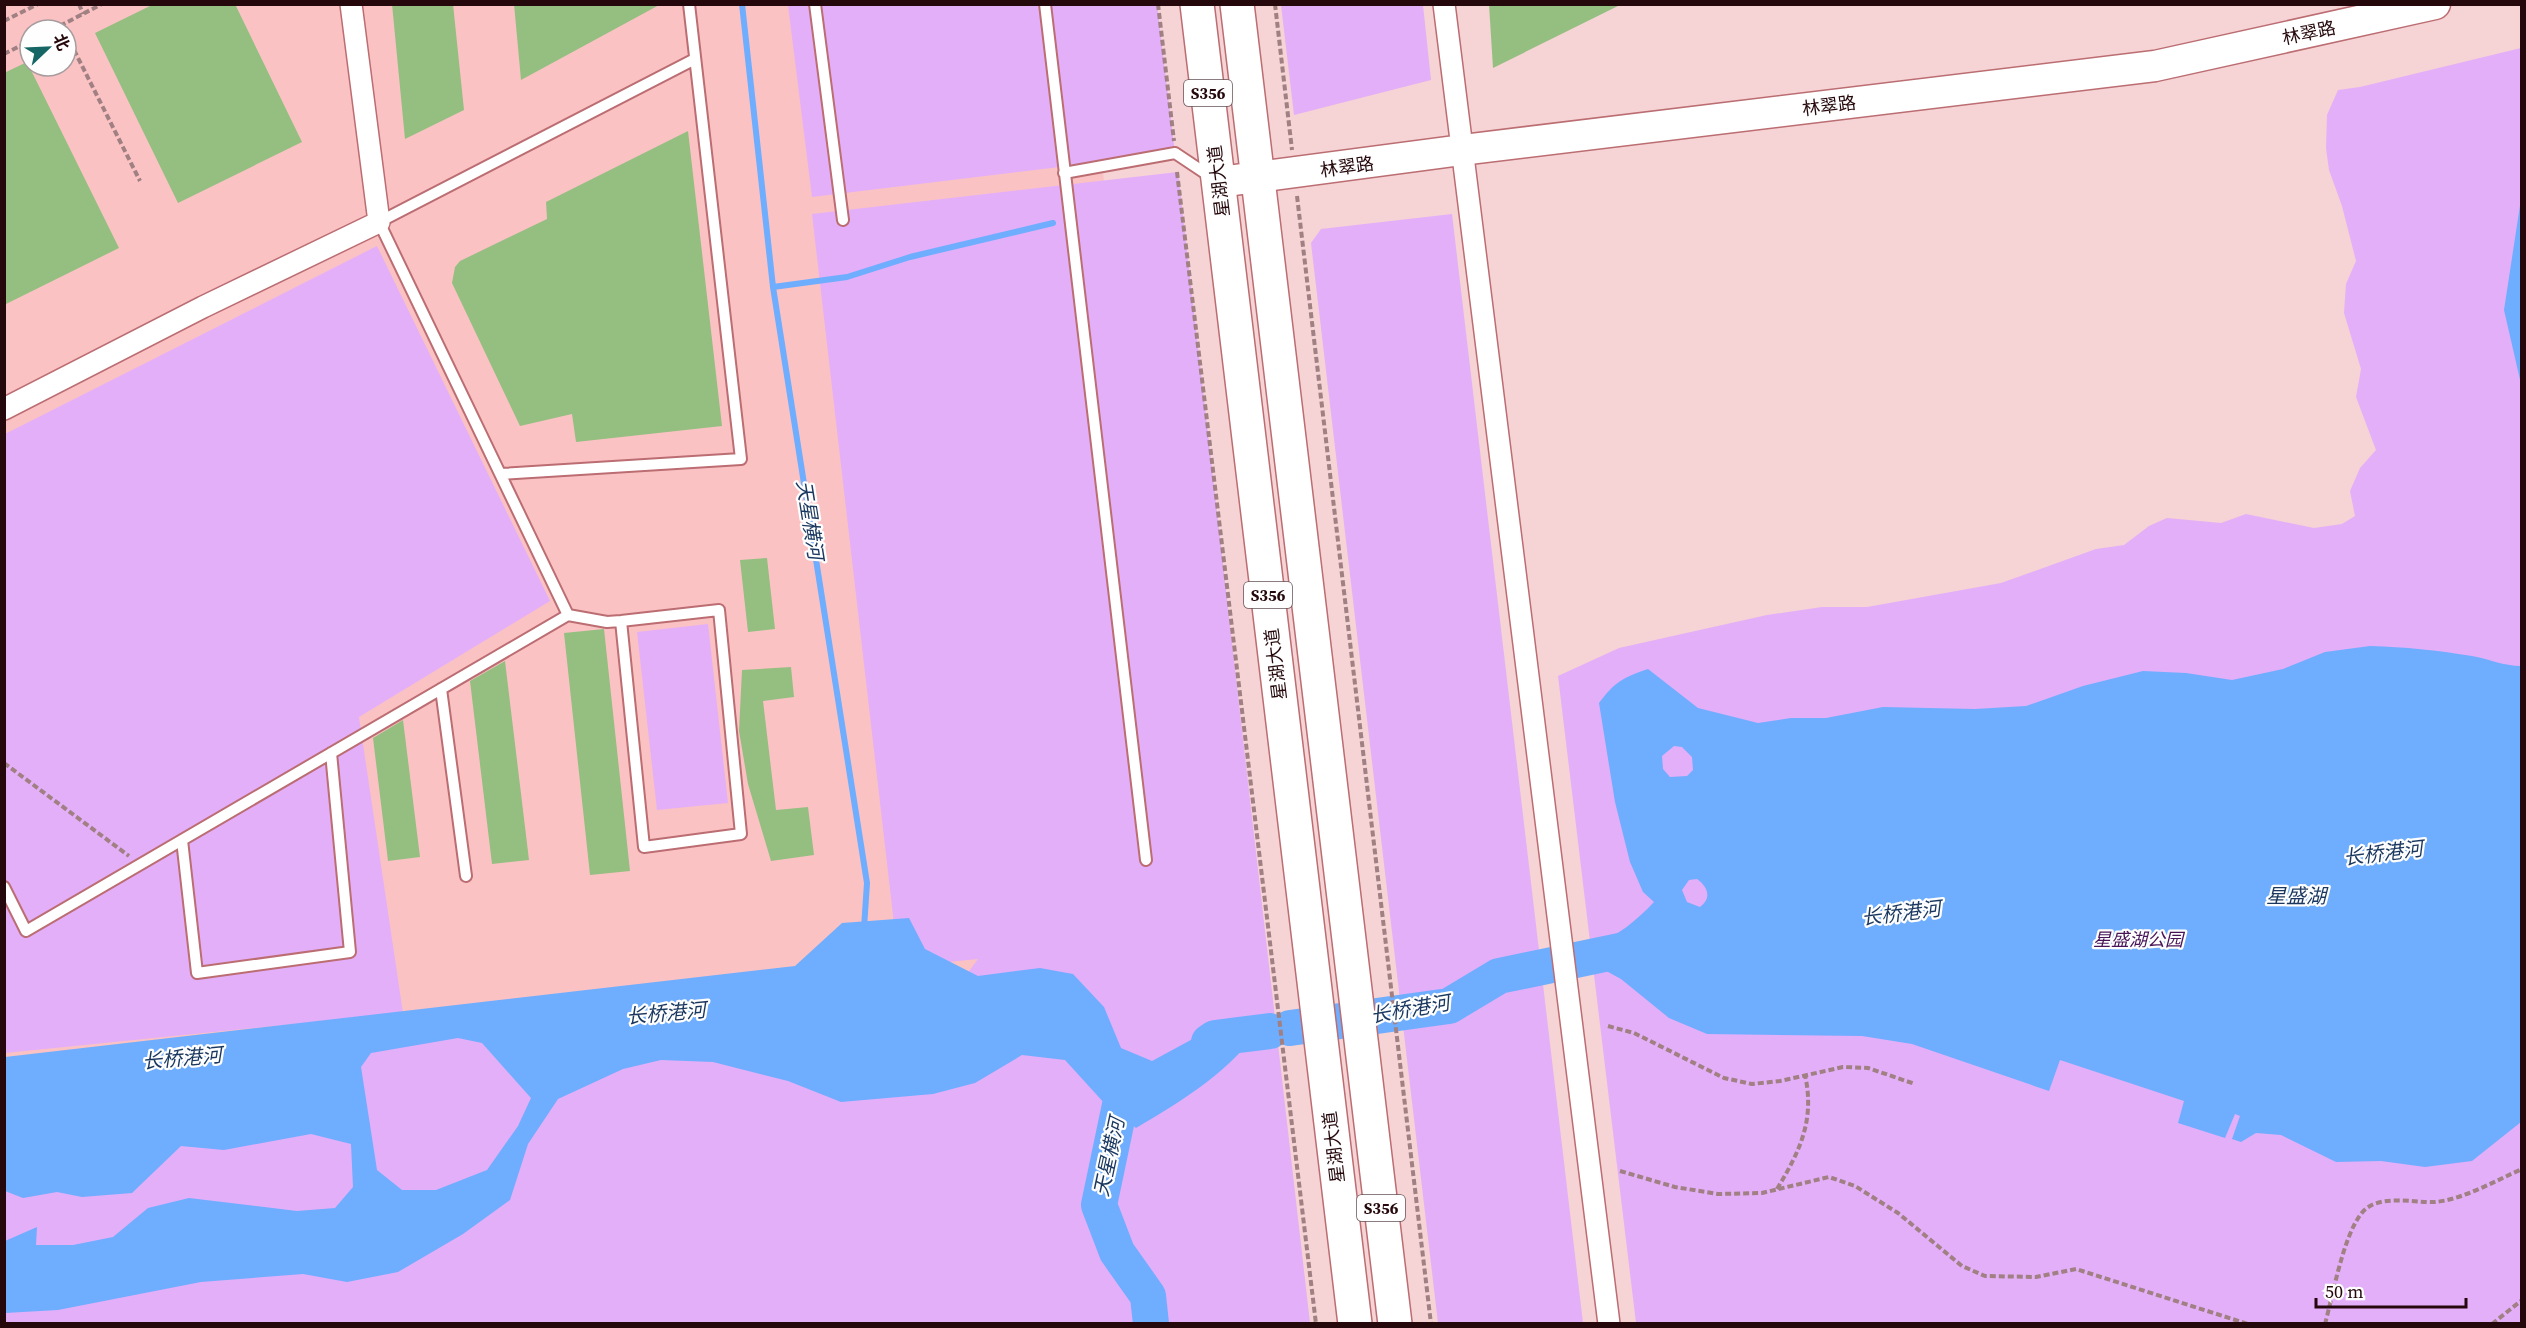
<svg xmlns="http://www.w3.org/2000/svg" width="2526" height="1328" viewBox="0 0 2526 1328" font-family="'Source Serif 4','Noto Sans SC',serif">
<rect width="100%" height="100%" fill="#f6d3d4"/>
<!-- built -->
<path fill="#fbc2c4" fill-rule="evenodd" d="M 5,5 L 1084,5 L 1189,935 L 926,1029 L 5,1075 ZM 30,30 L 66,30 L 66,66 L 30,66 Z"/>
<!-- green -->
<path fill="#e3aff9" d="M 788,5 L 1157,5 L 1175,153 L 812,197 Z
M 1281,5 L 1423,5 L 1431,80 L 1294,115 Z
M 2521,48 L 2521,1323 L 1636,1323 L 1558,676 L 1619,648 L 1767,615 L 1822,607 L 1867,607 L 2001,583 L 2096,549 L 2124,545 L 2149,526 L 2167,518 L 2221,523 L 2246,514 L 2314,528 L 2342,524 L 2355,516 L 2350,491 L 2360,468 L 2376,450 L 2356,397 L 2361,369 L 2344,313 L 2346,284 L 2356,261 L 2342,206 L 2329,170 L 2326,148 L 2327,115 L 2338,90 L 2360,87 Z
M 1178,172 L 1310,1323 L 5,1324 L 5,1075 L 404,1036 L 926,1029 L 978,959 L 899,967 L 812,214 Z
M 1452,214 L 1583,1323 L 1438,1323 L 1311,243 L 1321,229 Z
M 377,246 L 550,601 L 359,717 L 403,1013 L 5,1053 L 5,434 Z
M 708,624 L 728,803 L 657,810 L 637,632 Z"/>
<!-- water -->
<path fill="#6fadff" fill-rule="evenodd" d="M 2521,199 L 2521,384 L 2504,310 Z
M 2370,646 C 2406,647 2435,650 2472,656 C 2489,659 2504,666 2521,666 L 2521,1122 L 2472,1161 L 2425,1167 L 2381,1161 L 2336,1162 L 2281,1135 L 2256,1133 L 2241,1142 L 2232,1139 L 2240,1116 L 2235,1114 L 2225,1138 L 2178,1123 L 2184,1101 L 2060,1060 L 2049,1091 L 1912,1044 L 1862,1036 L 1707,1034 L 1669,1018 L 1621,979 L 1597,966 L 1594,945 C 1619,935 1636,921 1654,902 L 1643,892 L 1630,862 L 1615,802 L 1599,703 C 1614,683 1623,677 1648,669 L 1698,708 L 1758,723 L 1791,718 L 1826,718 L 1883,707 L 1975,709 L 2026,706 L 2083,686 L 2143,671 L 2186,673 L 2232,680 L 2283,669 L 2325,652 ZM 1674,746 L 1682,747 L 1692,757 L 1693,770 L 1687,776 L 1670,777 L 1663,769 L 1662,756 ZM 1697,879 C 1708,887 1712,898 1700,907 L 1687,902 L 1682,890 L 1689,880 Z
M 909,918 L 925,949 L 978,976 L 1040,968 L 1073,974 L 1104,1007 L 1121,1048 L 1152,1061 L 1213,1028 L 1263,1022 C 1234,1070 1183,1100 1136,1128 L 1106,1105 L 1065,1060 L 1022,1055 L 975,1083 L 933,1094 L 841,1102 L 788,1081 L 713,1062 L 661,1060 L 623,1069 L 558,1099 L 528,1144 L 510,1200 L 463,1234 L 398,1272 L 347,1282 L 303,1274 L 201,1282 L 58,1310 L 5,1313 L 5,1241 L 37,1227 L 36,1245 L 73,1245 L 113,1237 L 148,1208 L 189,1198 L 297,1211 L 335,1208 L 353,1187 L 351,1144 L 311,1134 L 224,1150 L 181,1146 L 132,1193 L 82,1197 L 57,1192 L 23,1198 L 5,1191 L 5,1057 L 795,966 L 842,923 ZM 458,1038 L 482,1043 L 531,1098 L 518,1126 L 487,1170 L 436,1190 L 402,1190 L 377,1170 L 361,1067 L 371,1053 Z"/>
<g fill="none" stroke-linecap="round" stroke-linejoin="round">
<!-- stream -->
<path stroke="#6fadff" stroke-width="6" d="M 742,4 L 773,287 L 867,883 L 864,928
M 773,287 L 847,277 L 910,257 L 1053,223"/>
<!-- river -->
<path stroke="#6fadff" stroke-width="36" d="M 1290,1028 L 1449,1006 L 1499,976 L 1643,946
M 1209,1042 L 1215,1038 L 1270,1031
M 1124,1086 L 1099,1205 L 1117,1252 L 1148,1296 L 1151,1324"/>
</g>
<!-- building -->
<path fill="#94bf80" d="M 154,4 L 235,4 L 302,142 L 178,203 L 95,33 Z
M 392,4 L 453,4 L 464,110 L 405,139 Z
M 514,4 L 661,4 L 521,80 Z
M 1489,4 L 1622,4 L 1493,68 Z
M 27,62 L 119,248 L 4,305 L 4,73 Z
M 688,131 L 722,426 L 576,442 L 572,414 L 520,426 L 452,283 L 455,267 L 460,261 L 547,219 L 546,202 Z
M 767,558 L 775,629 L 748,632 L 740,560 Z
M 604,629 L 630,871 L 590,875 L 564,633 Z
M 505,661 L 529,860 L 492,864 L 470,681 Z
M 791,667 L 794,697 L 763,701 L 776,810 L 808,807 L 814,855 L 771,861 L 748,784 L 739,731 L 742,670 Z
M 403,720 L 420,857 L 388,861 L 373,738 Z"/>
<g fill="none" stroke-linecap="round" stroke-linejoin="round">
<!-- lane casing -->
<g stroke="#bb6d72" stroke-width="14">
<path id="lane" d="M 815,4 L 843,220
M 1045,4 L 1146,860
M 1064,173 L 1175,153 L 1211,177
M 501,474 L 741,459 L 689,4
M 568,615 L 607,622 L 621,621 L 719,610 L 741,834 L 644,847 L 621,621
M 441,689 L 466,876
M 182,840 L 197,973 L 350,952 L 331,753
M 4,887 L 26,931 L 568,615 L 379,222 L 695,59"/>
</g>
<!-- street casing -->
<g stroke="#bb6d72" stroke-width="24">
<path id="street" d="M 1444,4 L 1609,1324
M 4,409 L 203,307 L 379,222 L 351,4"/>
</g>
<!-- secondary casing -->
<g stroke="#bb6d72" stroke-width="33">
<path id="secondary" d="M 1219,182 L 1462,150 L 2155,66 L 2435,4"/>
</g>
<!-- primary casing -->
<g stroke="#bb6d72" stroke-width="36">
<path id="primary" d="M 1197,4 L 1355,1324
M 1237,4 L 1395,1324"/>
</g>
<!-- path -->
<path stroke="#a08082" stroke-width="4" stroke-dasharray="6 3" stroke-linecap="butt" d="M 79,4 L 83,14
M 1158,4 L 1174,141
M 1275,4 L 1292,150
M 4,21 L 38,4
M 52,30 L 102,4
M 66,34 L 140,181
M 4,54 L 30,41
M 1177,172 L 1316,1324
M 1297,196 L 1431,1324
M 4,763 L 129,856
M 1608,1026 L 1634,1033 L 1724,1078 L 1752,1084 L 1780,1081 L 1843,1067 L 1868,1068 L 1915,1084
M 1620,1171 L 1675,1187 L 1718,1194 L 1762,1193 L 1829,1177 L 1855,1186 L 1898,1213 L 1962,1266 L 1985,1276 L 2036,1277 L 2076,1269 L 2248,1324
M 1777,1189 C 1800,1151 1815,1120 1805,1075
M 2325,1324 C 2333,1295 2343,1237 2361,1214 C 2376,1193 2413,1203 2435,1202 C 2462,1200 2497,1180 2522,1169
M 2492,1324 L 2522,1300"/>
<!-- lane -->
<use href="#lane" stroke="#fff" stroke-width="10"/>
<!-- street -->
<use href="#street" stroke="#fff" stroke-width="21"/>
<!-- secondary -->
<use href="#secondary" stroke="#fff" stroke-width="30"/>
<!-- primary -->
<use href="#primary" stroke="#fff" stroke-width="33"/>
</g>
<g text-anchor="middle" stroke-width="4.5" stroke-linejoin="round" paint-order="stroke">
<!-- shield labels -->
<g fill="#fefefe" stroke="#665255" stroke-width="1.5">
<rect x="1184" y="80" width="48" height="26" rx="4.5"/>
<rect x="1244" y="582" width="48" height="26" rx="4.5"/>
<rect x="1357" y="1195" width="48" height="26" rx="4.5"/>
</g>
<g font-size="16" font-weight="bold" fill="#25080c">
<text x="1208" y="99">S356</text>
<text x="1268" y="601">S356</text>
<text x="1381" y="1214">S356</text>
</g>
<!-- street labels -->
<g font-size="18" fill="#25080c" stroke="#fefefe">
<text transform="translate(2309 33) rotate(-12)" y="6">林翠路</text>
<text transform="translate(1829 106) rotate(-7)" y="6">林翠路</text>
<text transform="translate(1347 167) rotate(-8)" y="6">林翠路</text>
<text transform="translate(1219 181) rotate(-97)" y="6">星湖大道</text>
<text transform="translate(1276 664) rotate(-97)" y="6">星湖大道</text>
<text transform="translate(1334 1147) rotate(-97)" y="6">星湖大道</text>
</g>
<!-- park labels -->
<g font-size="18" font-style="italic" fill="#461457" stroke="#fefefe">
<text x="2138" y="946">星盛湖公园</text>
</g>
<!-- water labels -->
<g font-size="20" font-style="italic" fill="#19375f" stroke="#fefefe">
<text transform="translate(810 520) rotate(81)" y="7">天星横河</text>
<text transform="translate(2383 853) rotate(-7)" y="7">长桥港河</text>
<text x="2296" y="903">星盛湖</text>
<text transform="translate(1901 913) rotate(-7)" y="7">长桥港河</text>
<text transform="translate(1410 1009) rotate(-10)" y="7">长桥港河</text>
<text transform="translate(666 1013) rotate(-5)" y="7">长桥港河</text>
<text transform="translate(182 1058) rotate(-5)" y="7">长桥港河</text>
<text transform="translate(1109 1157) rotate(-78)" y="7">天星横河</text>
</g>
</g>
<!-- border -->
<rect width="2526" height="1328" fill="none" stroke="#25080c" stroke-width="12"/>
<!-- north arrow -->
<g transform="translate(48 48) rotate(67)"><circle r="28" fill="#fefefe" stroke="#a79c9d" stroke-width="1.5"/>
<path d="M0-4.5L10 22L0 15L-10 22Z" fill="#176666"/>
<text y="-9" font-size="16" font-weight="bold" text-anchor="middle" fill="#25080c">北</text>
</g>
<!-- scale -->
<path d="M2316 1298v9h150v-9" fill="none" stroke="#25080c" stroke-width="3"/>
<text x="2325" y="1298" font-size="18" fill="#25080c" stroke="#fefefe" stroke-width="4.5" paint-order="stroke">50 m</text>
</svg>
